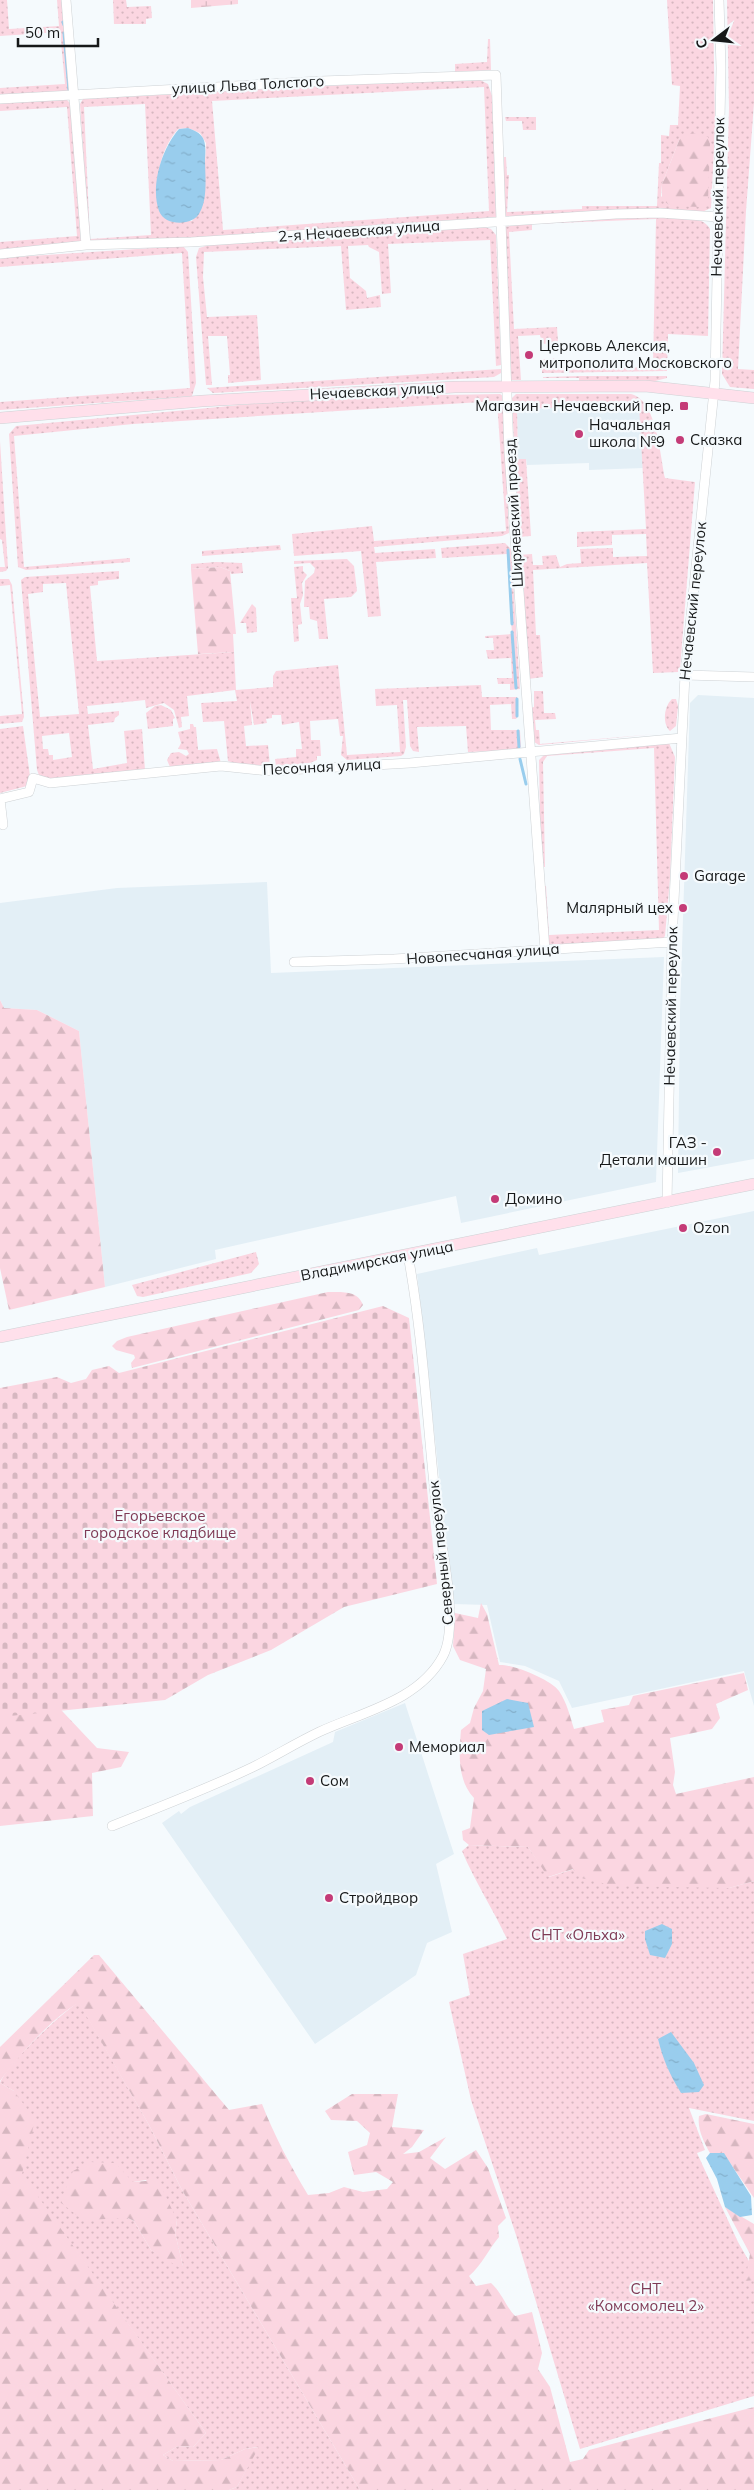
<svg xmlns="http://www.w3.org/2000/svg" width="754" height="2490" viewBox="0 0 754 2490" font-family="Mulish,sans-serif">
<defs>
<pattern id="green-dots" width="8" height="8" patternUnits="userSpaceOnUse" patternTransform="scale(1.25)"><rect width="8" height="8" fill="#fbd6e1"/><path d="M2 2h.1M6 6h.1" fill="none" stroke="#d6b7c0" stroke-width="1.8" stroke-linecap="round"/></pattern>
<pattern id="forest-firs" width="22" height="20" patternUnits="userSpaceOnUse" patternTransform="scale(1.25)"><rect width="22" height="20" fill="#fbd6e1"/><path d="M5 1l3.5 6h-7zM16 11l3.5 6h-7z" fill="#d6b7c0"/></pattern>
<pattern id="wetland-marsh" width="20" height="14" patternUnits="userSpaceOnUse" patternTransform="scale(1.25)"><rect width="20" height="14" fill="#fbd6e1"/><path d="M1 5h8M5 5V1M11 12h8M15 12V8" fill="none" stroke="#d6b7c0"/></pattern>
<pattern id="cemetery-stones" width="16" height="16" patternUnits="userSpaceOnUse" patternTransform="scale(1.25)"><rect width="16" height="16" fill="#fbd6e1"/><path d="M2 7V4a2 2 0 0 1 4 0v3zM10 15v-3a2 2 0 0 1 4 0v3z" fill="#d6b7c0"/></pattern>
<pattern id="water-ripples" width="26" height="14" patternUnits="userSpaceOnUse" patternTransform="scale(1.25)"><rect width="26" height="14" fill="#99cded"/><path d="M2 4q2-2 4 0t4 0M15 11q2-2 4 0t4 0" fill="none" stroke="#83afcb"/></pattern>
</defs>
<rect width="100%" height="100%" fill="#f5fafd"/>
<!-- built -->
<path fill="#e3eff6" d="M 640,405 L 643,468 L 589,470 L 589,463 L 527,465 L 526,459 L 518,459 L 517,409 Z
M 698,695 L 754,698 L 754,1159 L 678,1173 L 680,1010 L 690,703 Z
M 267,882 L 271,973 L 664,957 L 656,1182 L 461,1223 L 456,1196 L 215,1250 L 216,1259 L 105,1287 L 79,1031 L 37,1010 L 4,1008 L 0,1000 L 0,903 L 117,888 Z
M 754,1211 L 754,1706 L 744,1671 L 572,1708 L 559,1681 L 525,1666 L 500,1662 L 487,1605 L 453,1604 L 417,1274 L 537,1248 L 539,1255 Z
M 405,1703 L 454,1854 L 436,1864 L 452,1932 L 427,1943 L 416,1975 L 315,2044 L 162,1823 L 179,1811 L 181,1814 L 190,1807 L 333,1742 L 335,1732 Z"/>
<!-- green -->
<path fill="url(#green-dots)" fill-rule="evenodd" d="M 0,0 L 7,0 L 9,29 L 59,26 L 57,0 L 63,0 L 70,93 L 0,97 L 0,88 L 65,84 L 60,32 L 0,36 Z
M 113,0 L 126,0 L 127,7 L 151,6 L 152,18 L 146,19 L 146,24 L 114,24 Z
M 667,0 L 713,0 L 715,129 L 711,208 L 702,212 L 506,216 L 504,212 L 504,157 L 506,157 L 507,175 L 509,175 L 507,212 L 582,209 L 582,206 L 657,206 L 659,163 L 661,163 L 661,135 L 669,136 L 670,125 L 678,125 L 680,86 L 672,85 ZM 680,138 L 670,206 L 661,196 L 662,184 Z
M 727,0 L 754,0 L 754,103 L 746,211 L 738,369 L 754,370 L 754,389 L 730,387 L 722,374 L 729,108 Z
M 488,39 L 490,39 L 491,70 L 455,72 L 455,64 L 487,62 Z
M 476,78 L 488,84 L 492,96 L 496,217 L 226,236 L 94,242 L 89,239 L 80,104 L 83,99 ZM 484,87 L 489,211 L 223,230 L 212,101 ZM 145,104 L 151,235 L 90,239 L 84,107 ZM 188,128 L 200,133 L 206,143 L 203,203 L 192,221 L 173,221 L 161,214 C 155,183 157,154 178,129 Z
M 66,99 L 70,103 L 81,243 L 0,250 L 0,242 L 77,236 L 67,107 L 0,111 L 0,103 Z
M 505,117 L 536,117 L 536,130 L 523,130 L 522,121 L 506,121 Z
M 656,216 C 671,217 703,214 710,229 L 708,336 L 668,334 L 667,371 L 542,373 L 542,361 L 544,359 L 559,358 L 560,370 L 653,367 L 656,219 L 532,224 L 532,230 L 509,232 L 514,329 L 557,327 L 558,343 L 542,344 L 540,335 L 518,336 L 521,380 L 511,380 L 505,227 L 528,222 Z
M 484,227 L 491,229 L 496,235 L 501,365 L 496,366 L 490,240 L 388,244 L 391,293 L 382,294 L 379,252 L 369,247 L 368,245 L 348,246 L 350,278 L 366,291 L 367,298 L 380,295 L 381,307 L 346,310 L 341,246 L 204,252 L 203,277 L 207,317 L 257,315 L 261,380 L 228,383 L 228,375 L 230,375 L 227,336 L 208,336 L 212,385 L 206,385 L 196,257 L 199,248 L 209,245 Z
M 183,246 L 188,252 L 196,383 L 192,396 L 0,410 L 0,402 L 190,388 L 182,253 L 0,267 L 0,258 Z
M 501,369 L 501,373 L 494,377 L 213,393 L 207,388 Z
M 579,376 L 667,376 L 667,378 L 655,381 L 579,381 L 579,378 L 543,378 L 543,377 Z
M 500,394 L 503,396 L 509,533 L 502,536 L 374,547 L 375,553 L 435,549 L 436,558 L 376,562 L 381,616 L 368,617 L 361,551 L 294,556 L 292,534 L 372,526 L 374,541 L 506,531 L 497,401 L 133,424 L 14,436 L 24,567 L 130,558 L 130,562 L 26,570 L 18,567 L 9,434 L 16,426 L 260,403 L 383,396 Z
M 516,394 L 631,394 C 657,400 660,456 665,478 L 695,482 L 680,669 L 678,672 L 653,673 L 647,563 L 533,570 L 536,635 L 540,635 L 543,677 L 528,679 L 519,555 L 532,554 L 533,565 L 543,565 L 542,556 L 556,555 L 560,567 L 567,564 L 581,563 L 580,549 L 613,548 L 613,557 L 647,556 L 646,534 L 612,535 L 612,545 L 577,547 L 577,532 L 646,529 L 639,405 L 517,409 L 518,459 L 526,459 L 531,536 L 518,537 L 512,398 Z
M 0,441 L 8,568 L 6,571 L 0,572 L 0,567 L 5,567 L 2,540 L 0,539 Z
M 505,543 L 511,549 L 520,689 L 510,690 L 510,684 L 498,684 L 497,678 L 512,678 L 511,658 L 488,659 L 486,650 L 494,650 L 493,638 L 485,638 L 485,636 L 512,634 L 507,554 L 442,558 L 441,548 Z
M 280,545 L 281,550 L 202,556 L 202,551 Z
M 347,559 L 354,566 L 357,591 L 351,597 L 324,599 L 328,639 L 319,639 L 317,621 L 310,619 L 309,607 L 304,607 L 305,581 L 314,573 L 315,568 L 310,563 L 294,564 L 294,561 Z
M 216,562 L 242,563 L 243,573 L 231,574 L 230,571 L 220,567 L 191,569 L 191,564 Z
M 303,566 L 303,571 L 307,575 L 302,583 L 303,595 L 300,604 L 302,624 L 298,625 L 299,641 L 294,642 L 291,598 L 297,598 L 294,567 Z
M 119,571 L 119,579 L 98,581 L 98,585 L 90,586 L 97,661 L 234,652 L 236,690 L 273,687 L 273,676 L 276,671 L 338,665 L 347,755 L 400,752 L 397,705 L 376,706 L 375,689 L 481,685 L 482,697 L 517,697 L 518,715 L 516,719 L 512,719 L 511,704 L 490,705 L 491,730 L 520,730 L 521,747 L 517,750 L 468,752 L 466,726 L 417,727 L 419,752 L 413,751 L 410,746 L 407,700 L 403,700 L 406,747 L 404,754 L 401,756 L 347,760 L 341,755 L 343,736 L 340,736 L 338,719 L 310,721 L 311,740 L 320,740 L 321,756 L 317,756 L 317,760 L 310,763 L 276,766 L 275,759 L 296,757 L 296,749 L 302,749 L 299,722 L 282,725 L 281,715 L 272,715 L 272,718 L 266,719 L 267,723 L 254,725 L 250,701 L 252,725 L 244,726 L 246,746 L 268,745 L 270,766 L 249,768 L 228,761 L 224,721 L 203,722 L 201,703 L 237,701 L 235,690 L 187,696 L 189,716 L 181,717 L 182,727 L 179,728 L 174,710 L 164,703 L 146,708 L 145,700 L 87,706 L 88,714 L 119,711 L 119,715 L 115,718 L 114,722 L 88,725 L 93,769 L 127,763 L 124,731 L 142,729 L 145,770 L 46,780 L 39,775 L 37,770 L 21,580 L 25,577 ZM 66,583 L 79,714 L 40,717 L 28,594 L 43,592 L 43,584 ZM 69,733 L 72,757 L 53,760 L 53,755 L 49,755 L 48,749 L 43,749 L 42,736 Z
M 0,579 L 9,579 L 12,585 L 24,717 L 22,722 L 0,724 L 0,716 L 22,714 L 10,585 L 0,586 Z
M 252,604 L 256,608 L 257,632 L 247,633 L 246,623 L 240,623 Z
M 534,691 L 543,691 L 544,713 L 555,713 L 556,719 L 535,720 L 536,730 L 539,730 L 540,744 L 656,734 L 539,745 L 534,742 L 530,708 L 534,707 Z
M 672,699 L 676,699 L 678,706 L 676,726 L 670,731 C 662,724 664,706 672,699 Z
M 161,705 L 171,710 L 175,718 L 173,719 L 173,726 L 148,729 L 146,713 L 155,706 Z
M 190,724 L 193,724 L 194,727 L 196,727 L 198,750 L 217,749 L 221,763 L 170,767 L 167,760 L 171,753 L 179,752 L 186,756 L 189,754 L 187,750 L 178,749 L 181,743 L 178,732 L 190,729 Z
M 23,726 L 30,776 L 27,786 L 0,793 L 0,729 Z
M 669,743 L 675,757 L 670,878 L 665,936 L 662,940 L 591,944 L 549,944 L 542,886 L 546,886 L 549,935 L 659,930 L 654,748 L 547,756 L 543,762 L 545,867 L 541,867 L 539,760 L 546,753 Z
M 256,1252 L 259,1264 L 251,1273 L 143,1297 L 137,1296 L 132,1285 Z
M 469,1845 L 528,1847 L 549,1877 L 574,1869 L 729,1888 L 754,1881 L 754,2121 L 689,2108 L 705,2150 L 697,2153 L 738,2242 L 754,2270 L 754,2396 L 580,2449 L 516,2235 L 471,2100 L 449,2002 L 470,1995 L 463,1954 L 507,1939 C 493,1909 475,1882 462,1851 Z
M 79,2002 L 149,2125 L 182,2190 L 360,2490 L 229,2490 L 237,2487 L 258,2447 L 245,2449 L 221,2460 L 173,2461 L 163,2455 L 178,2446 L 193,2447 L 206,2433 L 21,2174 L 14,2091 L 0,2083 C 7,2064 61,2013 79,2002 ZM 146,2180 L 177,2220 L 175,2233 L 183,2266 L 151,2250 L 134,2221 L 128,2218 L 133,2182 Z"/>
<!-- forest -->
<path fill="url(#forest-firs)" d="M 692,133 L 708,137 L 710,144 L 708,201 L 702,207 L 670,206 L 662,199 L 662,184 L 680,138 Z
M 220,567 L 230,571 L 236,634 L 233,634 L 234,652 L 198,654 L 191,569 Z
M 0,1000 L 4,1008 L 37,1010 L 79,1031 L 105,1287 L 9,1310 L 0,1268 Z
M 328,1292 C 341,1292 358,1290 363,1305 L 359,1310 L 132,1368 L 131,1363 L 135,1358 L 134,1355 L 116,1350 L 112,1346 L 117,1341 L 127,1337 Z
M 481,1603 L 487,1614 L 499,1665 C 513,1664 551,1680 559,1691 C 567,1703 570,1716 574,1729 L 604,1722 L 601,1710 L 629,1705 L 633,1696 L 744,1673 L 748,1690 L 716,1704 L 720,1718 L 712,1729 L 670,1738 L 675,1772 L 673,1785 L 676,1794 L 754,1777 L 754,1881 L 729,1888 L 615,1886 L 581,1878 L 573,1869 L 548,1877 L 528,1847 L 469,1845 L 463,1840 L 462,1831 L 470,1828 L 474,1798 C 457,1780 459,1753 461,1730 L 470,1723 L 474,1708 L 483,1691 L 486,1669 L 460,1660 L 453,1646 L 455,1613 L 478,1618 Z
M 0,1652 L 31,1678 L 97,1748 L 129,1752 L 121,1767 L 92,1773 L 93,1816 L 0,1826 Z
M 94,1955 L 99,1955 L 229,2110 L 262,2104 C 274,2135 291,2167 308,2195 L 329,2193 L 344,2187 L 363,2192 L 387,2189 L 393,2182 L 376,2172 L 354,2175 L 348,2152 L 367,2145 L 370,2133 L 357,2121 L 331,2120 L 325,2111 L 352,2094 L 398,2094 L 392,2127 L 424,2130 L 412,2147 L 403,2154 L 419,2152 L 446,2137 L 430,2158 L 445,2169 L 476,2150 L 488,2168 L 506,2218 L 498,2226 L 499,2237 C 488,2250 482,2265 469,2276 L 476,2286 L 491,2283 C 502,2293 505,2305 515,2316 L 532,2312 L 542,2353 L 538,2369 L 550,2387 L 570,2462 L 583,2459 L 589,2450 L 754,2407 L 754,2490 L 360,2490 L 182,2190 L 149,2125 L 79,2003 C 54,2015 17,2058 0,2081 L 0,2047 Z
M 0,2083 L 14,2091 L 35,2120 L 22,2174 L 206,2433 L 193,2447 L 178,2446 L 163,2455 L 173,2461 L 221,2460 L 245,2449 L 259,2447 L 237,2487 L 229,2490 L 0,2490 Z
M 706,2114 L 754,2124 L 754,2198 L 724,2154 L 710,2153 C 704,2142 697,2129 699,2116 Z
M 90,2162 L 115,2163 L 133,2182 L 158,2180 L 177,2220 L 175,2233 L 183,2266 L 180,2268 L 151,2250 L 134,2221 L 128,2218 L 83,2220 L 60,2202 L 73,2171 Z
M 725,2207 L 754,2224 L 754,2280 L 745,2281 L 750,2254 Z"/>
<!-- wetland -->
<path fill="url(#wetland-marsh)" d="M 191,0 L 238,0 L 238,4 L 191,8 Z"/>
<!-- cemetery -->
<path fill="url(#cemetery-stones)" d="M 383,1306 L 409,1318 L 437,1584 L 344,1607 L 271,1650 L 208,1675 L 165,1700 L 0,1717 L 0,1388 L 57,1377 L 71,1383 L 86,1379 L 92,1370 L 109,1366 L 119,1373 Z"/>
<!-- water -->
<path fill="url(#water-ripples)" d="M 188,128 C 206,134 206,142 205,159 C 205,175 208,198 200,212 C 194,226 165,227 159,211 C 150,186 162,148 179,129 Z
M 507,1699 L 528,1703 L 534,1727 L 489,1735 L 482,1730 L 482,1711 Z
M 662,1924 L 672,1929 L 672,1944 L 665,1958 L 650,1955 L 645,1939 L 645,1931 Z
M 671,2032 L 694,2063 L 704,2085 L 699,2092 L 681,2093 C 670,2075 663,2060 658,2039 Z
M 710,2153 L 724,2153 L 751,2196 L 752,2215 L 740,2217 L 725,2207 L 717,2179 L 706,2158 Z"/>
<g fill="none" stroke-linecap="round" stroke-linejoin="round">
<!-- stream -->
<path stroke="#99cded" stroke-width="3" d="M 63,22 L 64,25
M 64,33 L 69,90
M 508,550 L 512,624
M 512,632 L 516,688
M 517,699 L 517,716
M 518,731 L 519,747
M 520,759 L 526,784"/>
<!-- street casing -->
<g stroke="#ced2d5" stroke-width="10">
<path id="street" d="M 66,0 L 86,245
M 0,99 L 321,81 L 496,75 L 509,453 L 545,950
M 0,254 L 86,245 L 191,242 L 616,214 L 660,213 L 718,217
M 685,675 L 754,677
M 3,825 L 0,799 L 29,792 L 33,778 L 50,783 L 221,766 L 269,771 L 410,763 L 682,738
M 294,962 L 394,959 L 672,942
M 667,1203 L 672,942 L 685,675 L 715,381 L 721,68 L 719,0
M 112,1826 C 159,1807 207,1789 253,1767 C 275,1756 296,1743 319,1732 C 362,1712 419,1701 443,1656 C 460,1624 440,1541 436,1504 C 427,1421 423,1337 408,1255"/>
</g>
<!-- secondary casing -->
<g stroke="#ced2d5" stroke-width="12">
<path id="secondary" d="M 0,418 L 202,401 L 455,387 L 645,386 L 754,398
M 0,1337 L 754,1184"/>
</g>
<!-- street -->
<use href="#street" stroke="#fff" stroke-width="9"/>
<!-- secondary -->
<use href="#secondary" stroke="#ffe0eb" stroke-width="11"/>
</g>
<!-- markers -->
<g fill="#c43b77" stroke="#f5fafd" stroke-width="2">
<circle cx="529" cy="355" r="5"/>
<rect x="679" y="401" width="10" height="10" rx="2.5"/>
<circle cx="579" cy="434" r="5"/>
<circle cx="680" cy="440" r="5"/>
<circle cx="684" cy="876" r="5"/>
<circle cx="683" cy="908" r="5"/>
<circle cx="717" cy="1152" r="5"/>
<circle cx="495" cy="1199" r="5"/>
<circle cx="683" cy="1228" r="5"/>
<circle cx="399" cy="1747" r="5"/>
<circle cx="310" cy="1781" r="5"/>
<circle cx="329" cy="1898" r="5"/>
</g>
<g text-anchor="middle" stroke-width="4.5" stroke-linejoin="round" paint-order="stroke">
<!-- street labels -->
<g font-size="15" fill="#161819" stroke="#f5fafd">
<text transform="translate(248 85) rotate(-3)" y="5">улица Льва Толстого</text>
<text transform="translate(718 197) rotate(-89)" y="5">Нечаевский переулок</text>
<text transform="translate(359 231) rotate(-4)" y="5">2-я Нечаевская улица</text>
<text transform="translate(377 391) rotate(-3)" y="5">Нечаевская улица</text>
<text transform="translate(514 513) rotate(-93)" y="5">Ширяевский проезд</text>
<text transform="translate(693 601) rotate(-84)" y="5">Нечаевский переулок</text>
<text transform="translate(322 767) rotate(-3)" y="5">Песочная улица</text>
<text transform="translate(483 954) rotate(-4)" y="5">Новопесчаная улица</text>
<text transform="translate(671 1006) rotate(-89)" y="5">Нечаевский переулок</text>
<text transform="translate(377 1261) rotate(-11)" y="5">Владимирская улица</text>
<text transform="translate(441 1553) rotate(-96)" y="5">Северный переулок</text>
</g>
<!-- poi labels -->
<g font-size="15" fill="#161819" stroke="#f5fafd" text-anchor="start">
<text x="539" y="351">Церковь Алексия,<tspan x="539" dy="17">митрополита Московского</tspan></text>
<text x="674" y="411" text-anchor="end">Магазин - Нечаевский пер.</text>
<text x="589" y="430">Начальная<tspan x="589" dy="17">школа №9</tspan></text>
<text x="690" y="445">Сказка</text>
<text x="694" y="881">Garage</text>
<text x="673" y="913" text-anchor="end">Малярный цех</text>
<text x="707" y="1148" text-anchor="end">ГАЗ -<tspan x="707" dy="17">Детали машин</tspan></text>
<text x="505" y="1204">Домино</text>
<text x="693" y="1233">Ozon</text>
<text x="409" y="1752">Мемориал</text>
<text x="320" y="1786">Сом</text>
<text x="339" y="1903">Стройдвор</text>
</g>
<!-- park labels -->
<g font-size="15" fill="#7f3a55" stroke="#f5fafd">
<text x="160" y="1521">Егорьевское<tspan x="160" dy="17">городское кладбище</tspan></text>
<text x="578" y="1940">СНТ «Ольха»</text>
<text x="646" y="2294">СНТ<tspan x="646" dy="17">«Комсомолец 2»</tspan></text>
</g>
</g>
<!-- north arrow -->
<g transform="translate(714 40) rotate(254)" stroke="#f5fafd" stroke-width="4" paint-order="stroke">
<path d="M0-4L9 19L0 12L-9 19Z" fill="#161819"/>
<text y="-8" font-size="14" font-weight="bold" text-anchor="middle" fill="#161819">С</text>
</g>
<!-- scale -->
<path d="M18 38v8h80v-8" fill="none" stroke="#161819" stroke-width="2.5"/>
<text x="25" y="38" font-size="15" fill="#161819" stroke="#f5fafd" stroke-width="4" paint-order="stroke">50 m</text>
</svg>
